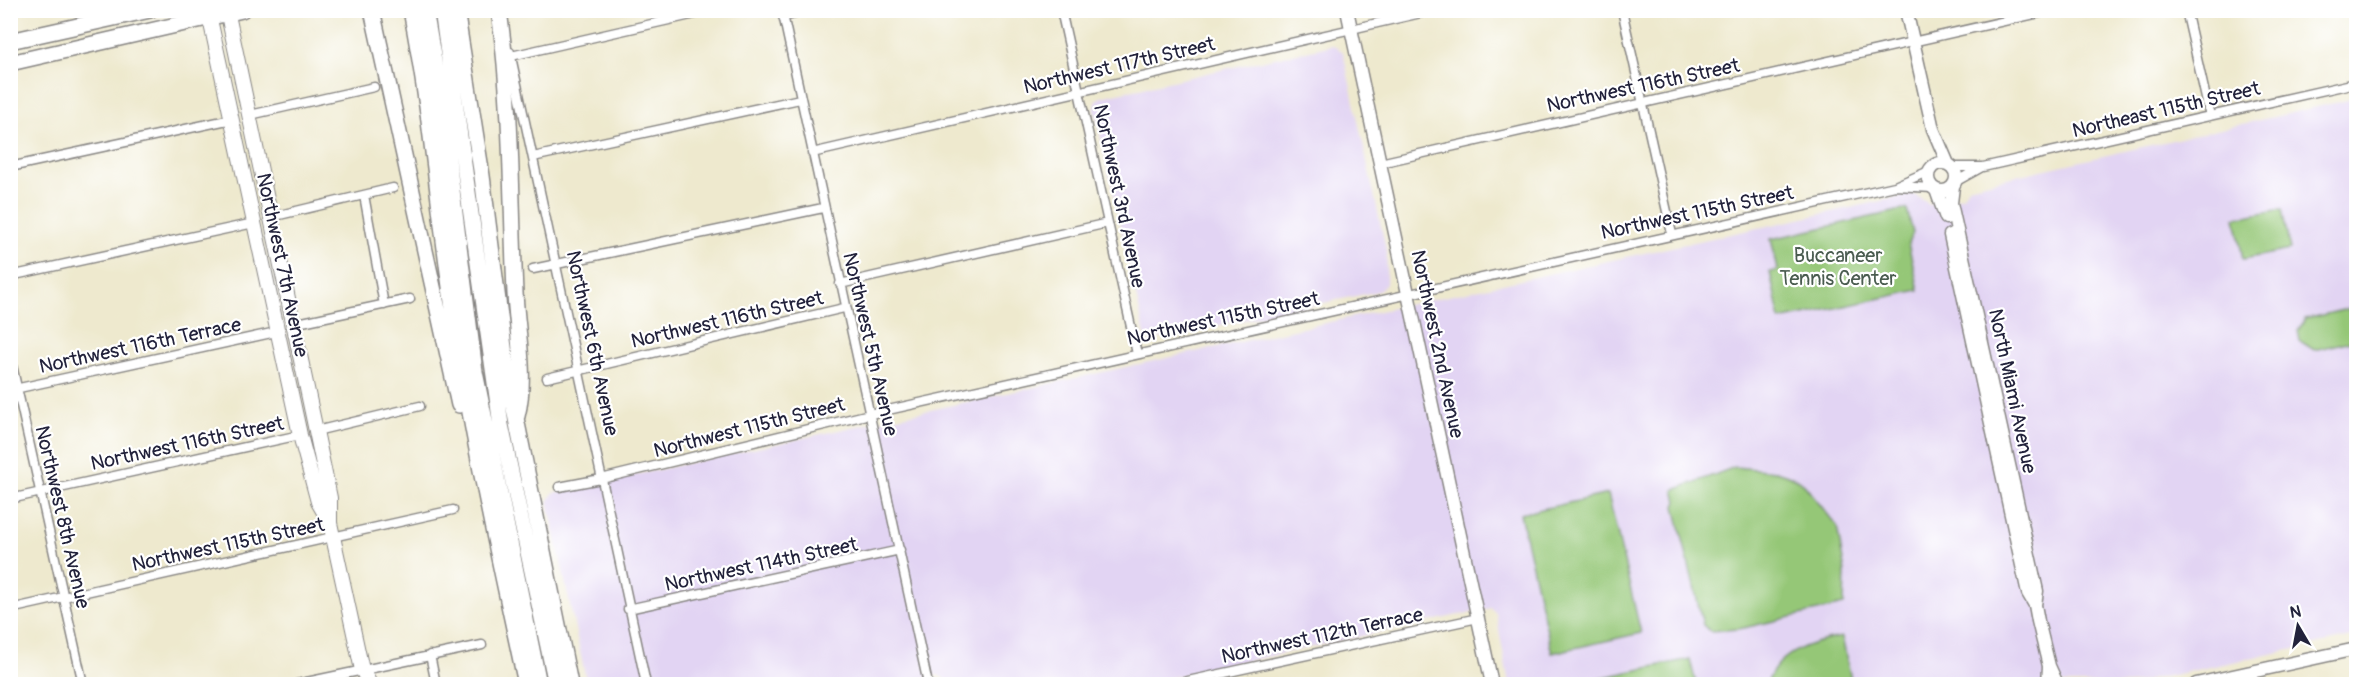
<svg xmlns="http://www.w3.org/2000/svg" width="2367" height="695" viewBox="0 0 2367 695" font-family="Pangolin,sans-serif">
<rect width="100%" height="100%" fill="#fff"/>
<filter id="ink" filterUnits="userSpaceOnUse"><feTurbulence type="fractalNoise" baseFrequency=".0167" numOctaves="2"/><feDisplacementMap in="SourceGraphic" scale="12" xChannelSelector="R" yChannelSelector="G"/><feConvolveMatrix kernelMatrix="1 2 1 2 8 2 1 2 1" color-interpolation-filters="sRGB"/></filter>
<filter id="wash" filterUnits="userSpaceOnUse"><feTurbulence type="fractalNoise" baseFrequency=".008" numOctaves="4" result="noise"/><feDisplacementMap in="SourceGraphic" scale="24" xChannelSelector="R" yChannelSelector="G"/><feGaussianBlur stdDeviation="1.35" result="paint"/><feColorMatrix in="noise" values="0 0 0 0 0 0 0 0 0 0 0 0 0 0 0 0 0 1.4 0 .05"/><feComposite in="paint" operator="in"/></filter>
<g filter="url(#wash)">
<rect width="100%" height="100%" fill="#eee9ce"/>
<!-- built -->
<path fill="#e2d4f3" d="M 1333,45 L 1343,52 L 1387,254 L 1386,284 L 1379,291 L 1156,339 L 1149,338 L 1145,335 L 1094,107 L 1096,101 L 1101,97 Z
M 2356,98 L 2356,636 L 2130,684 L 1509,684 L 1496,613 L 1491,608 L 1141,684 L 945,684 L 944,678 L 938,675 L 898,684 L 587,684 L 548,502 L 553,493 L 1913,194 L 1929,204 L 1963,196 L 1968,187 Z"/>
<!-- green -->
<path fill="#95c777" stroke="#5c7459" stroke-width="1.5" d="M 1907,209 L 1913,233 L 1908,243 L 1919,290 L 1780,320 L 1770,272 L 1778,270 L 1771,239 Z
M 2282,209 L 2290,250 L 2243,259 L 2235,218 Z
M 2356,307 L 2356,340 L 2314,350 L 2300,341 L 2298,331 L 2305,319 Z
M 1735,467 L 1776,471 L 1791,476 L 1802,482 L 1837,526 L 1845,572 L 1844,605 L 1739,629 L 1710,631 L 1703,625 L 1675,506 L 1677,501 L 1674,490 Z
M 1608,494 L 1641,633 L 1552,653 L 1520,514 Z
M 1842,637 L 1852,684 L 1767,684 C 1777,652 1812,642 1842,637 Z
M 1690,659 L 1696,684 L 1571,684 Z"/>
</g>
<g filter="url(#ink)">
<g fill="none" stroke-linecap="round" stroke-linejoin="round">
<!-- street casing -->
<g stroke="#888684" stroke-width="11">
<path id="street" d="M 782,10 L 928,684
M 1061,10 L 1137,354
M 1622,10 L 1672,234
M 2186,10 L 2210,116
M 783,17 L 811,10
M 510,52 L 646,684
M 511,56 L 713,10
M 250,115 L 374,87
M 812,153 L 1434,10
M 533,157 L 800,99
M 1380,163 L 2053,10
M 10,167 L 232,119
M 1952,167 L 1983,167 L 2356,83
M 1955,182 L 1982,167
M 1895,186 L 1933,188
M 364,195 L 384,305
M 271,217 L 393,188
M 533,269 L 823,208
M 10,276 L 254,223
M 840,284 L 1108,223
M 293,324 L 410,299
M 10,356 L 83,684
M 547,378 L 844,308
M 10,390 L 276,332
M 316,431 L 420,406
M 559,487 L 601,479 L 870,414 L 1895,186 L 1929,171
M 10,499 L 300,435
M 10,609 L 453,510
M 628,609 L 900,550
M 430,655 L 436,684
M 297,684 L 482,645
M 1174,684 L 1478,618"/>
</g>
<!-- secondary casing -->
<g stroke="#888684" stroke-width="15">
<path id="secondary" d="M 1347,10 L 1492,684
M 1906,10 L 1933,129 L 1948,164
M1928 177a14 14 0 1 1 28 0a14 14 0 1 1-28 0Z
M 1953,186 L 1951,203 L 2037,591 L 2035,605 L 2038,621 L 2049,666 L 2057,684
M 1936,190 L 1946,218
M 1950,235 L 2028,593 L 2035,605
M 2048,684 L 2049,666
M 2196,684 L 2356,649"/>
</g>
<!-- primary casing -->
<g stroke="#888684" stroke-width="16">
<path id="primary" d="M 208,10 L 300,435 L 318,502 L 329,521
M 227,10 L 316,431 L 330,498 L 330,523 L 362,670 L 370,684"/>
</g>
<!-- highway casing -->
<g stroke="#888684" stroke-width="18">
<path id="highway" d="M 372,10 L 459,405
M 411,10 C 431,111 439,214 454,315 C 472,439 500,562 526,684
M 425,10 L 440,96 L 475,372 L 539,684
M 442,10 L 501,425 L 556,684
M 456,10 L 482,176 L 508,379 L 570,684
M 500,18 C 512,109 511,201 515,293 C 517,334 527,376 517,416
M 10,41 L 150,10
M 10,63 L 242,10"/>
</g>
<!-- street -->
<use href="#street" stroke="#fff" stroke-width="8"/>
<!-- secondary -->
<use href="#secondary" stroke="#fff" stroke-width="12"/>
<!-- primary -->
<use href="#primary" stroke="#fff" stroke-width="14"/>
<!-- highway -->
<use href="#highway" stroke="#fff" stroke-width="15"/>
</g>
</g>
<g text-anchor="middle" stroke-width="4.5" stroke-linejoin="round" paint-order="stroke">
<!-- street labels -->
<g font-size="20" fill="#22223b" stroke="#fff">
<text transform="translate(1119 65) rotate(-13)" y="7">Northwest 117th Street</text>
<text transform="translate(1643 85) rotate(-12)" y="7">Northwest 116th Street</text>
<text transform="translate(2166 109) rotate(-13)" y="7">Northeast 115th Street</text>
<text transform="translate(1120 196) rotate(78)" y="7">Northwest 3rd Avenue</text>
<text transform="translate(1697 212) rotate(-12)" y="7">Northwest 115th Street</text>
<text transform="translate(283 265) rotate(78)" y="7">Northwest 7th Avenue</text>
<text transform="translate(1223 318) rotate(-12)" y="7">Northwest 115th Street</text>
<text transform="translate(727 319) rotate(-13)" y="7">Northwest 116th Street</text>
<text transform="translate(593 343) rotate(78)" y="7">Northwest 6th Avenue</text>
<text transform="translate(871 344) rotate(77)" y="7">Northwest 5th Avenue</text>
<text transform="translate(1438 344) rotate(78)" y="7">Northwest 2nd Avenue</text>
<text transform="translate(140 345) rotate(-12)" y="7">Northwest 116th Terrace</text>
<text transform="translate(2013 391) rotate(78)" y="7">North Miami Avenue</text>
<text transform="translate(749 427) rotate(-14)" y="7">Northwest 115th Street</text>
<text transform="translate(187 443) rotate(-12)" y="7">Northwest 116th Street</text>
<text transform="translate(63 517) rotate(77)" y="7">Northwest 8th Avenue</text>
<text transform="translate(228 544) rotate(-12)" y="7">Northwest 115th Street</text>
<text transform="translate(761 564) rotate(-12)" y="7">Northwest 114th Street</text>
<text transform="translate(1322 635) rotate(-12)" y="7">Northwest 112th Terrace</text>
</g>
<!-- park labels -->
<g font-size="20" fill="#4a5c50" stroke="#fff">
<text x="1838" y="262">Buccaneer<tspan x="1838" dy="23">Tennis Center</tspan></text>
</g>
</g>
<!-- margin -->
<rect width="2367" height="695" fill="none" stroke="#fff" stroke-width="36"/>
<!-- north arrow -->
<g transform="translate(2298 626) rotate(350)" stroke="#ffffff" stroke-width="4.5" paint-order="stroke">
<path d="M0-4.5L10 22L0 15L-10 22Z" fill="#22223b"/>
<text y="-9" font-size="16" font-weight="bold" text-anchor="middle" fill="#22223b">N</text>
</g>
</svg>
